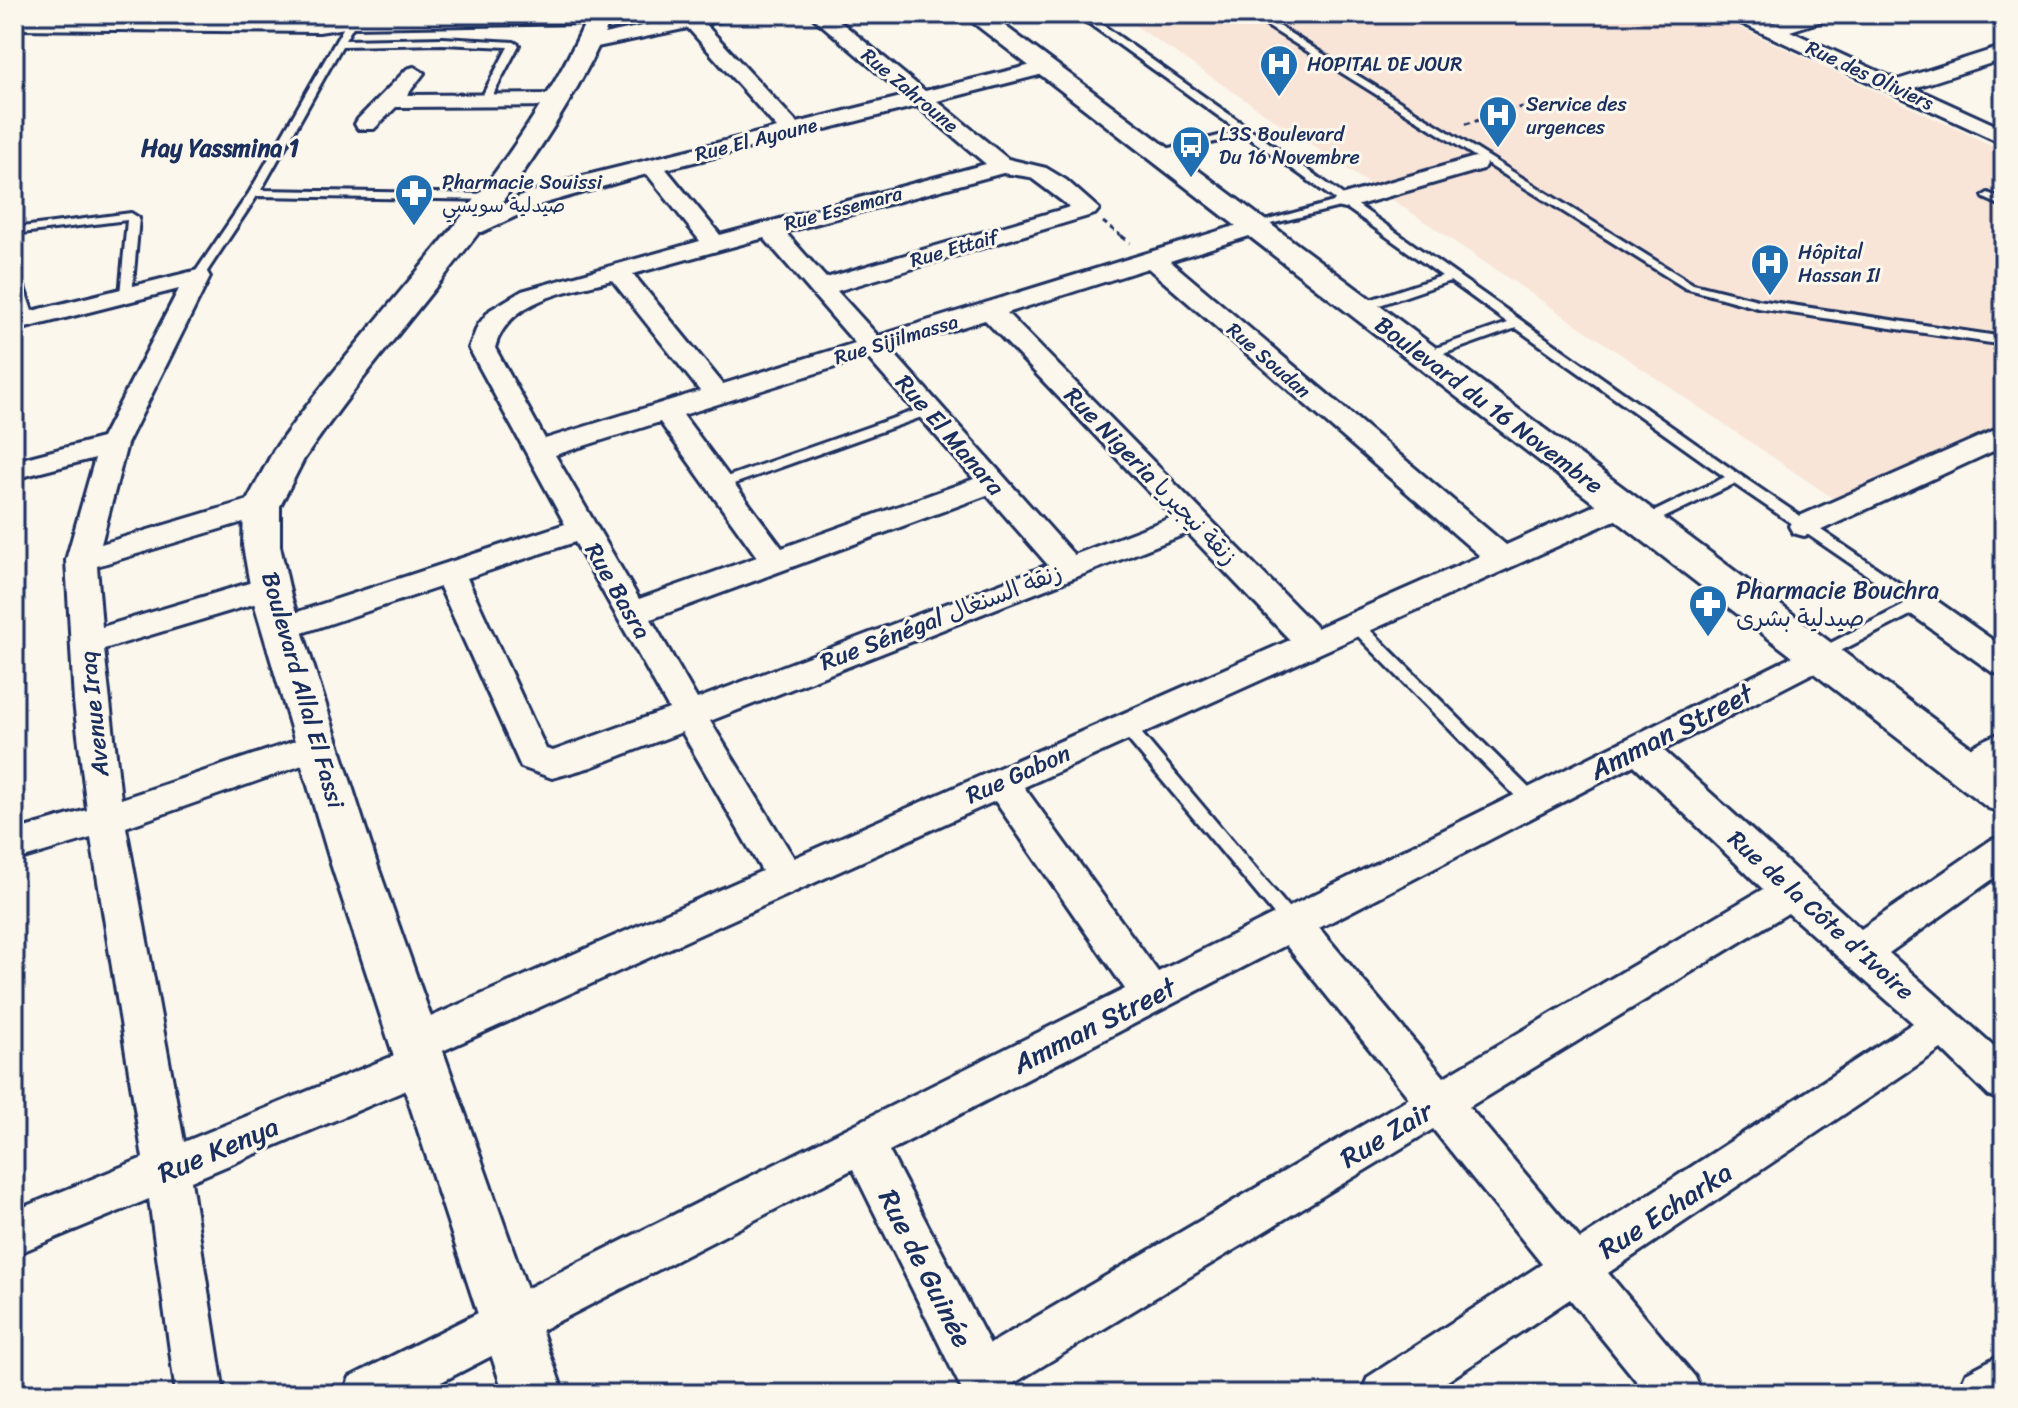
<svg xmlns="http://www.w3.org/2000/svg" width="2018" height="1408" viewBox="0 0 2018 1408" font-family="Sriracha,'Playpen Sans Arabic',sans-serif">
<rect width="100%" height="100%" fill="#fbf7ec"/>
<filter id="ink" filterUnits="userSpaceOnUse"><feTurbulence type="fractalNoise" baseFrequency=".0125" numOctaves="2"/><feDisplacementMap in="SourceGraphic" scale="16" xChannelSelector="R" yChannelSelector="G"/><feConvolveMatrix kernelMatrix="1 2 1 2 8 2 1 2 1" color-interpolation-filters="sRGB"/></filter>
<g filter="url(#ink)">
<!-- built -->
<path fill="#f9e5d8" d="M 1118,14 L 1711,14 L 2004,151 L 2004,444 L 1852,511 Z"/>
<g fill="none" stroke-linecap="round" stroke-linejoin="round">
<!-- service casing -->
<g stroke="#1b2f5e" stroke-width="6">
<path id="service" d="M 1076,14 L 1087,14 L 1740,475 L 1924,600 L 1926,604 L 1924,608 L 1825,659 L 1815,659 L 1812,655 L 1815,651 L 1908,603 L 1734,484 L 1649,525 L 1639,525 L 1637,522 L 1639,519 L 1725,477 L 1516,328 L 1429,359 L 1421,359 L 1421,353 L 1508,323 L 1450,281 L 1365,310 L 1357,310 L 1357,304 L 1442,276 L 1344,206 L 1250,229 L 1250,225 L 1337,201 L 1245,135 L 1154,156 L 1154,152 L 1239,131 Z
M 1248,14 L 1259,14 L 1693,284 L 1758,300 L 2004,337 L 2004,345 L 1758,308 L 1685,288 Z
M 352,17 L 357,20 L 345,40 L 443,38 L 514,42 L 519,45 L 490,100 L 485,103 L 480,100 L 508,47 L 443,44 L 342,46 L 261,190 L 495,194 L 500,197 L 495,200 L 257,196 L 202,279 L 194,279 L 192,277 L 249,193 L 349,18 Z
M 1988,193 L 2004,200 L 2004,207 L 1984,198 L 1983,196 Z
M 131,213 L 139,218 L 132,295 L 126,299 L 120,295 L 127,220 L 14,234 L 14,228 Z
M 928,406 L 935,410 L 933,413 L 725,487 L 715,487 L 713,484 L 715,481 Z
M 1355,619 L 1360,620 L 1538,797 L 1540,802 L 1538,807 L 1526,807 L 1350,628 L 1347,624 Z
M 1126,720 L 1132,722 L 1298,919 L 1301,924 L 1298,929 L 1292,932 L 1286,929 L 1120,730 L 1118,726 L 1120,722 Z"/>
</g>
<!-- minor casing -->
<g stroke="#1b2f5e" stroke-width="6">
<path id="minor" d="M 677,14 L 735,14 L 732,18 L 705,24 L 797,123 L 905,96 L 809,14 L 831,14 L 925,91 L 1044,62 L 1054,68 L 1051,72 L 937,101 L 1008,159 L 1046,168 L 1066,180 L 1099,209 L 1095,214 L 837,291 L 878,336 L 1254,220 L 1262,222 L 1266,227 L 1262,232 L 1170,261 L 1506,545 L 1611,498 L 1622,496 L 1633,498 L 1637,505 L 1633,512 L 1024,787 L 1158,972 L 1820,643 L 1832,647 L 1836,655 L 1832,663 L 1663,750 L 1861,929 L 1991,840 L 2004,836 L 2004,871 L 1889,953 L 2004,1055 L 2004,1101 L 1989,1096 L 1941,1049 L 1608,1273 L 1695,1377 L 1702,1394 L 1647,1394 L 1570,1299 L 1428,1394 L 1361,1394 L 1368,1377 L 1542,1264 L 1433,1129 L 1011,1385 L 1014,1394 L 964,1394 L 853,1169 L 418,1394 L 343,1394 L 350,1377 L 1125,989 L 995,801 L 438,1053 L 443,1064 L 437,1077 L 191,1181 L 224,1394 L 176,1394 L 149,1199 L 14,1255 L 14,1211 L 143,1158 L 91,838 L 14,861 L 14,831 L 87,810 L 74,702 L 66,560 L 95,458 L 14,479 L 14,461 L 102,438 L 179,289 L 14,331 L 14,281 L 23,284 L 32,311 L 198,270 L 207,272 L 210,277 L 127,444 L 101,544 L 262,496 L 273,499 L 277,506 L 273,513 L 97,566 L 102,627 L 269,577 L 280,580 L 285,588 L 280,596 L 104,649 L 121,799 L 316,734 L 328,738 L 333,747 L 328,756 L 126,827 L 184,1142 L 398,1054 L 393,1044 L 399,1031 L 762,871 L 682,732 L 591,767 L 552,778 L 521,767 L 440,587 L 281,640 L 270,637 L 265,629 L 270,621 L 565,524 L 469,348 L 478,325 L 490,310 L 522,291 L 700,241 L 647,174 L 542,204 L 482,232 L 466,232 L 462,227 L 466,222 L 526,194 L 571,179 L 777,128 L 688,28 L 592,48 L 582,42 L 585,38 L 680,18 ZM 917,106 L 986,164 L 720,235 L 666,169 ZM 1003,173 L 1030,177 L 1070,207 L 826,278 L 785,232 ZM 764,238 L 855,343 L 723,384 L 633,274 ZM 1148,268 L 1480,556 L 1317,628 L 1007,313 ZM 612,280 L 700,391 L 545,439 L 495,348 C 507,299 570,291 612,280 ZM 985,320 L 1173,517 L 1074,555 L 890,349 ZM 867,357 L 974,479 L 782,548 L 683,415 ZM 660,422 L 757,557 L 639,599 L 555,455 ZM 987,495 L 1048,565 L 697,699 L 651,619 ZM 1188,533 L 1290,640 L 794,858 L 710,721 ZM 575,542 L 669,709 L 553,751 L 546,749 L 467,578 ZM 1634,765 L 1763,889 L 1444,1077 L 1319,928 ZM 1788,913 L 1913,1023 L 1580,1239 L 1469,1107 ZM 1286,945 L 1409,1098 L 990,1344 L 889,1151 Z
M 1727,14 L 1753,14 L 1773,23 L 1805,14 L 1835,14 L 1832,18 L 1790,31 L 1897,80 L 2004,46 L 2004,59 L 1914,88 L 2004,129 L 2004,144 L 1730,18 Z
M 414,67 L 424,73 L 407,95 L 561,94 L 571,100 L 561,106 L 396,107 L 374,129 L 358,129 L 355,124 L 358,119 L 407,69 Z
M 1475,157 L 1483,159 L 1486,164 L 1483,169 L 1345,209 L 1337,207 L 1333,202 L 1337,197 Z
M 2004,426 L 2004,446 L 1815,533 L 1804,536 L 1793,533 L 1789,526 L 1793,519 Z
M 1919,593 L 1930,596 L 2004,648 L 2004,676 L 1992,672 L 1908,612 L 1903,604 L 1908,596 Z
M 2004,732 L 2004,762 C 1987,773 1976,784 1955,778 L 1950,768 C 1960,751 1985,738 2004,732 Z"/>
</g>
<!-- tertiary casing -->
<g stroke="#1b2f5e" stroke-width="6">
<path id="tertiary" d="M 344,14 L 613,14 C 542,183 406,309 304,459 L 280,506 L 280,546 L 291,596 L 377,864 L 564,1394 L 504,1394 L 331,864 L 252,596 L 243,546 L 244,506 L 274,450 C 377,306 510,186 585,23 L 352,27 L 319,32 L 14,29 L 14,15 L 319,18 Z
M 962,14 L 989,14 L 2004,772 L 2004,813 L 1988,808 Z
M 2004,1353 L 2004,1394 L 1957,1394 L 1966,1373 Z"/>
</g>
<!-- path-far1 -->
<path stroke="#1b2f5e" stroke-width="3" stroke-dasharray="5 4" stroke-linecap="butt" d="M 1466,124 L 1542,101
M 1103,222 L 1124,238"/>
<!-- path -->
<path stroke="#1b2f5e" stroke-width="4" stroke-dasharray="6 5" stroke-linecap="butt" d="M 1121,236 L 1130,243"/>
<!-- service -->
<use href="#service" fill="#fbf7ec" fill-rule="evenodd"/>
<!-- minor -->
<use href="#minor" fill="#fbf7ec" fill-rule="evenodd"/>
<!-- tertiary -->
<use href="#tertiary" fill="#fbf7ec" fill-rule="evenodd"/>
</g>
</g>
<!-- icons -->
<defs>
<g id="hospital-pin" transform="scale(2)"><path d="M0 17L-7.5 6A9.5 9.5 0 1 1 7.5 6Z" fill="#1f6fb2" stroke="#fbf7ec"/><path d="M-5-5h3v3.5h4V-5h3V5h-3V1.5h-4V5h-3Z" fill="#fff"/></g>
<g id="bus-pin" transform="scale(2)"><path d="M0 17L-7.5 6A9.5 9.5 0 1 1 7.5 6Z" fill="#1f6fb2" stroke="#fbf7ec"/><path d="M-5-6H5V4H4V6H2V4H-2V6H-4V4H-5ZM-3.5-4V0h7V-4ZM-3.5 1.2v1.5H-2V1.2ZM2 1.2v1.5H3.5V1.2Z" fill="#fff"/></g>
<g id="pharmacy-pin" transform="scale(2)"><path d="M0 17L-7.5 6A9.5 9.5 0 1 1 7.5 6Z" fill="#1f6fb2" stroke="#fbf7ec"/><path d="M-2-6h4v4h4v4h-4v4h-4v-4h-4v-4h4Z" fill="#fff"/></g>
</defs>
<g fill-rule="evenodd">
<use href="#hospital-pin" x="1279" y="64"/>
<use href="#hospital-pin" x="1498" y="115"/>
<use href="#bus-pin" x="1191" y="145"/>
<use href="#pharmacy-pin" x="414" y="193"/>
<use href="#hospital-pin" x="1770" y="263"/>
<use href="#pharmacy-pin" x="1708" y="604"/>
</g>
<g text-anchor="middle" stroke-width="6" stroke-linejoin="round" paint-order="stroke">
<!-- far-poi labels -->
<g font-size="20" fill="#1b2f5e" stroke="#fbf7ec" text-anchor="start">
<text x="1307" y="71">HOPITAL DE JOUR</text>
<text x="1526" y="111">Service des<tspan x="1526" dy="23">urgences</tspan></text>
<text x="1219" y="141">L3S Boulevard<tspan x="1219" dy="23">Du 16 Novembre</tspan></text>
<text x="442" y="189">Pharmacie Souissi<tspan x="442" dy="23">صيدلية سويسي</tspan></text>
<text x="1798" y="259">Hôpital<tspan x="1798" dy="23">Hassan II</tspan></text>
</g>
<!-- far-street labels -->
<g font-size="20" fill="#1b2f5e" stroke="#fbf7ec">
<text transform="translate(1870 75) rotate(25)" y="7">Rue des Oliviers</text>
<text transform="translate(910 90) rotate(40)" y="7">Rue Zahroune</text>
<text transform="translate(756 139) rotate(-14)" y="7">Rue El Ayoune</text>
<text transform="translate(843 208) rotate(-15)" y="7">Rue Essemara</text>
<text transform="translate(954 248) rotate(-16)" y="7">Rue Ettaif</text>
<text transform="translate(896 339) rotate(-17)" y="7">Rue Sijilmassa</text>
<text transform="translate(1269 360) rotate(41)" y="7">Rue Soudan</text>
</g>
<!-- far-quarter labels -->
<g font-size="24" font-weight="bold" fill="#1b2f5e" stroke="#fbf7ec">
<text x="220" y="156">Hay Yassmina 1</text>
</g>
<!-- street labels -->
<g font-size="24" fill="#1b2f5e" stroke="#fbf7ec">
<text transform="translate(1489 405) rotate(37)" y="8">Boulevard du 16 Novembre</text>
<text transform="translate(950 435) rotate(49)" y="8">Rue El Manara</text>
<text transform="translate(1151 476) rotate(46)" y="8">Rue Nigeria زنقة نيجيريا</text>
<text transform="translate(618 591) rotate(60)" y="8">Rue Basra</text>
<text transform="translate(941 617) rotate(-21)" y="8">Rue Sénégal زنقة السنغال</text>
<text transform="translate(303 690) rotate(74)" y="8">Boulevard Allal El Fassi</text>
<text transform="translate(94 714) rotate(-96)" y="8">Avenue Iraq</text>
<text transform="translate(1018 774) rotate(-24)" y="8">Rue Gabon</text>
<text transform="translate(1821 915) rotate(42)" y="8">Rue de la Côte d'Ivoire</text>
</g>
<!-- poi labels -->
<g font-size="24" fill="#1b2f5e" stroke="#fbf7ec" text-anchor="start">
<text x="1736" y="598">Pharmacie Bouchra<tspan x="1736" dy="28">صيدلية بشرى</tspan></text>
</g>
<!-- near-street labels -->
<g font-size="28" fill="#1b2f5e" stroke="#fbf7ec">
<text transform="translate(1671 731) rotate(-27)" y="10">Amman Street</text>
<text transform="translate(1094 1025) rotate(-27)" y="10">Amman Street</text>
<text transform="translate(1386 1134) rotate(-31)" y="10">Rue Zair</text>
<text transform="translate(218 1149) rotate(-23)" y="10">Rue Kenya</text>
<text transform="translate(1665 1210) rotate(-33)" y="10">Rue Echarka</text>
<text transform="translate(926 1268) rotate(63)" y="10">Rue de Guinée</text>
</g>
</g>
<!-- margin -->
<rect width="2018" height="1408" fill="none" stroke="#fbf7ec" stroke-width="48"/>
<rect x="24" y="24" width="1970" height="1360" fill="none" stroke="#1b2f5e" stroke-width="3" filter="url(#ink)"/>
</svg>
